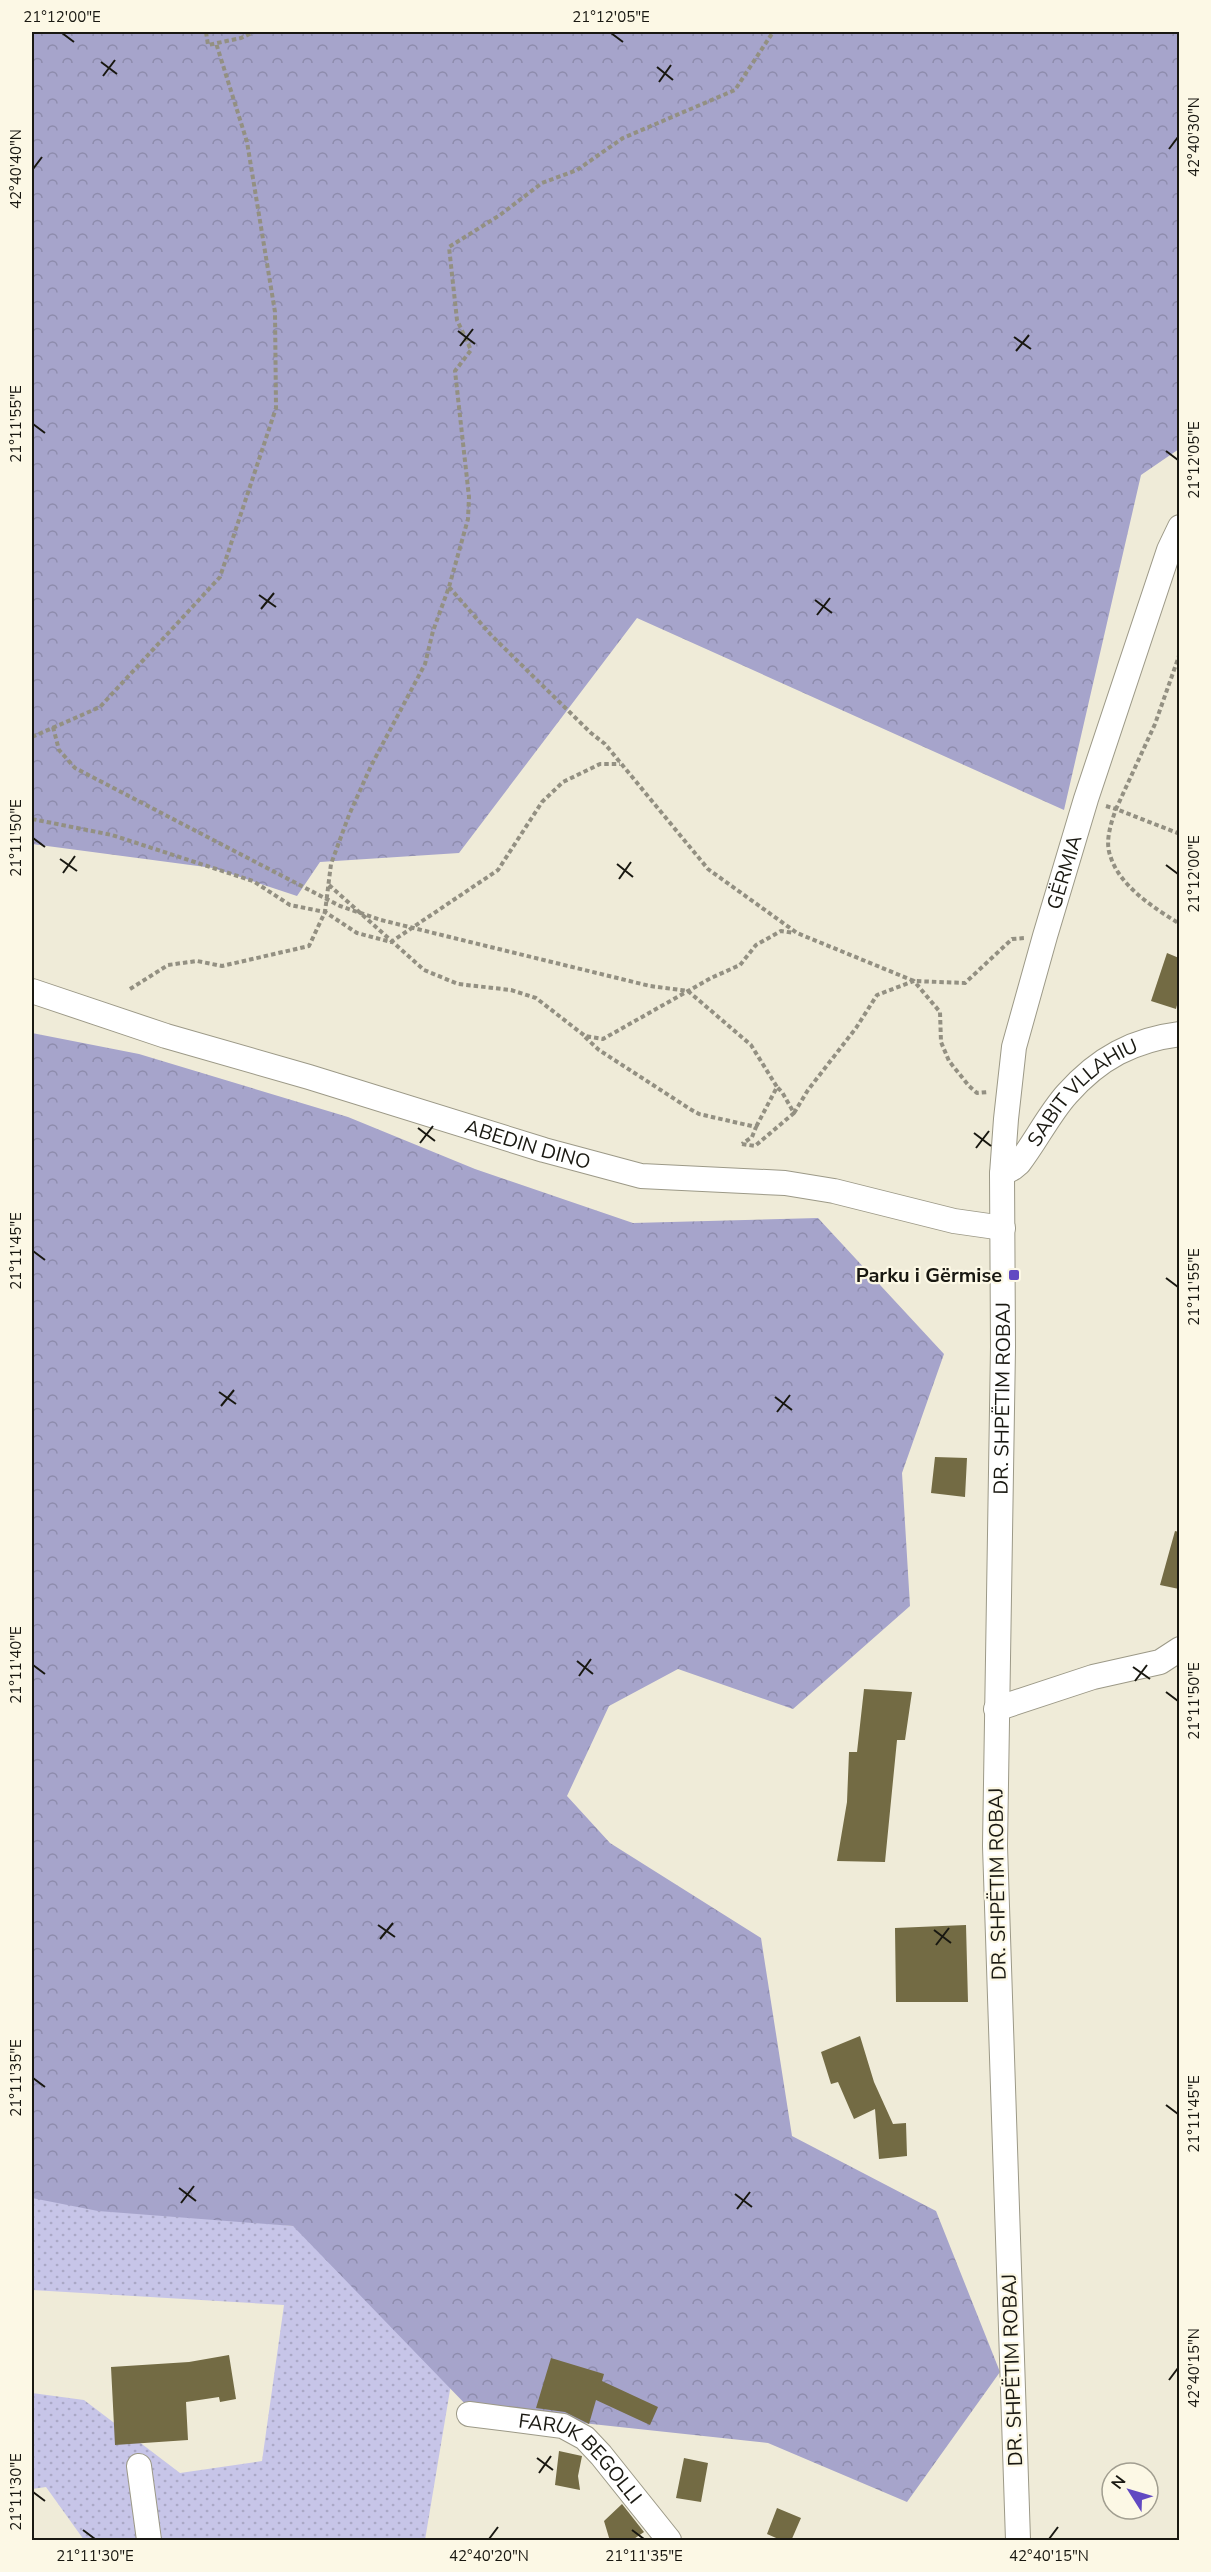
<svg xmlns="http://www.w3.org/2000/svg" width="1211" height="2572" viewBox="0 0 1211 2572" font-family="'Nunito Sans',sans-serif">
<defs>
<pattern id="grass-dots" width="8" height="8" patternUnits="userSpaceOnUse" patternTransform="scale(1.5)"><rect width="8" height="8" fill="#c7c5e8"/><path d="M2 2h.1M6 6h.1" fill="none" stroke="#aaa8c6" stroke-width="1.8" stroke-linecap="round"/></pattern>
<pattern id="forest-crowns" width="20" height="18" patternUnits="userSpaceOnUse" patternTransform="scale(1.5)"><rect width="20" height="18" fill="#a6a4cb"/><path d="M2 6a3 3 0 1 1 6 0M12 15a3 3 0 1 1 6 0" fill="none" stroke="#8e8cad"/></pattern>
</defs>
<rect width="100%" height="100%" fill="#efebd8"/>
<!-- grass -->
<path fill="url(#grass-dots)" d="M 32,2197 L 293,2226 L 462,2318 L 425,2540 L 84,2540 L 46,2487 L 32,2489 L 32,2393 L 84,2400 L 180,2473 L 262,2461 L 284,2305 L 32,2290 Z"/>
<!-- forest -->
<path fill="url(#forest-crowns)" d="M 32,32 L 1179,32 L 1179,449 L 1141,475 L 1064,810 L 637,618 L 459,853 L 320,862 L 297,896 L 213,868 L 32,844 Z
M 32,1033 L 139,1054 L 348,1117 L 475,1169 L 633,1223 L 818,1218 L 944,1354 L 902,1473 L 910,1606 L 793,1709 L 678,1669 L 609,1706 L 567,1796 L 610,1843 L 761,1938 L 792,2136 L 936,2211 L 1000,2372 L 907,2502 L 768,2443 L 472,2411 L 293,2226 L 98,2211 L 32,2198 Z"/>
<!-- building -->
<path fill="#736b44" d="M 1167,953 L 1179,958 L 1179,997 L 1176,1009 L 1151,1001 Z
M 935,1457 L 967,1458 L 965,1497 L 931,1493 Z
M 1175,1531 L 1179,1532 L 1179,1589 L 1160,1585 Z
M 864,1689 L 912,1692 L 905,1740 L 897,1740 L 885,1862 L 837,1861 L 847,1802 L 849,1752 L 857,1752 Z
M 966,1925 L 968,2002 L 896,2002 L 895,1928 Z
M 860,2036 L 874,2082 L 893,2124 L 906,2123 L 907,2156 L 879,2159 L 875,2109 L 854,2119 L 838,2082 L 831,2084 L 821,2052 Z
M 229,2355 L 236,2399 L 220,2402 L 219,2397 L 186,2402 L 188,2440 L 115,2445 L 111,2367 L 189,2362 Z
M 551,2358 L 604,2374 L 602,2381 L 658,2407 L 650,2425 L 596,2400 L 589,2424 L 565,2412 L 536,2408 Z
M 559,2451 L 582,2456 L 578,2476 L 580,2490 L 555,2485 Z
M 684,2458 L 708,2463 L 701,2502 L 676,2498 Z
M 622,2504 L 644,2532 L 631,2541 L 610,2541 L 604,2521 Z
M 777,2508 L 801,2518 L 791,2541 L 783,2541 L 767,2534 Z"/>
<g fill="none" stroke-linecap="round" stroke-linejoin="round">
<!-- minor casing -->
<g stroke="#9c9987" stroke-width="26">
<g id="minor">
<path id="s1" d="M 32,991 L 166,1036 L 309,1077 L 544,1150 L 641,1176 L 785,1183 L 834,1191 L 954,1221 L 1003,1228"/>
<path id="s2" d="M 1002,1174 L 1013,1168 L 1019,1163 C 1036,1141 1049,1114 1067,1094 C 1099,1058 1133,1040 1180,1034"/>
<path d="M 996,1709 L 1093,1677 L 1160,1662 L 1180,1649"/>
<path id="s3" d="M 469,2414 L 563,2426 L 585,2438 L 601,2455 L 669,2540"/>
<path d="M 139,2466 L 149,2540"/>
<path id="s4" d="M 1018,2540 L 995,1846 L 1003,1347 L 1002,1174 L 1006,1119 L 1014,1047 L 1045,936 L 1086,799 L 1169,550 L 1180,527"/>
</g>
</g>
<!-- path -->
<path stroke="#939082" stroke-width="4" stroke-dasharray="4.5 3" stroke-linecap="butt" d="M 206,32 L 208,45 L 241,38 L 254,32
M 449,587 L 492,636 L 591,733 L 605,744 L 708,869 L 797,933 L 914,981 L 965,983 L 1012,939 L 1025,938
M 1180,653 L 1155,724 L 1116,809 L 1180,834
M 53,727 L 59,750 L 75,768 L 340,906 L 381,920 L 470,942 L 650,986 L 688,991 L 751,1045 L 777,1087 L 756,1127
M 32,737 L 100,707 L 220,577 L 276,408 L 275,312 L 247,142 L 216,43
M 1106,806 L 1116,809 C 1111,823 1105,841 1110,855 C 1119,886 1154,908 1180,924
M 32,819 L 112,835 L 253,881 L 290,905 L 325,912 L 357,933 L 391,942 L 498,870 L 542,802 L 563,782 L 600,764 L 620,764
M 329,885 L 424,970 L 458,984 L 511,990 L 536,998 L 585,1036 L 603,1039 L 711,978 L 740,965 L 756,945 L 781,931 L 794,933
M 130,989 L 168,965 L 197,961 L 222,966 L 309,946 L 325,912 L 331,864 L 349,815 L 371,766 L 425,664 L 433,631 L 449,587 L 468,519 L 469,497 L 455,371 L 471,350 L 457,320 L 449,247 L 500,215 L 542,183 L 577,170 L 623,138 L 735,90 L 773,32
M 585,1037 L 599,1050 L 690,1109 L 699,1114 L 756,1127 L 752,1137 L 742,1144
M 794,1113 L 808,1090 L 856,1028 L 877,995 L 914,981 L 940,1012 L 941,1042 L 949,1061 L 969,1086 L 977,1093 L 988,1092
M 742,1144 L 755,1146 L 794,1113 L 782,1092 L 777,1087"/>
<!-- minor -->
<use href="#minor" stroke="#fff" stroke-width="24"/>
</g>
<!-- ticks -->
<path fill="none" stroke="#191811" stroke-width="2" d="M 62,33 L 74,42M 611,33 L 623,42M 101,62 L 117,74M 657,67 L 673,80M 103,76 L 115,60M 659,82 L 671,65M 1169,149 L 1178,137M 33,169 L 42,157M 458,331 L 475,344M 1014,337 L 1031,349M 460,346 L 473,329M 1016,351 L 1029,335M 33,424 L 45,433M 1166,451 L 1178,460M 259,595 L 276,607M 815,600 L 832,613M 261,609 L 274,593M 817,615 L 830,598M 33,838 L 45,847M 60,859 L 77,871M 617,864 L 633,877M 1166,865 L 1178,874M 63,873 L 75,856M 619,879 L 631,862M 418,1128 L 435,1141M 974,1133 L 991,1146M 420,1143 L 433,1126M 976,1148 L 989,1131M 33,1251 L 45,1260M 1166,1278 L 1178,1287M 219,1392 L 236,1404M 775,1397 L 792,1410M 221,1406 L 234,1390M 777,1412 L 790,1395M 577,1661 L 593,1674M 33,1665 L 45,1674M 1133,1667 L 1150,1679M 579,1676 L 591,1659M 1135,1681 L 1147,1665M 1166,1692 L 1178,1701M 378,1925 L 395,1937M 934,1930 L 951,1943M 380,1939 L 393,1923M 936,1945 L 949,1928M 33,2078 L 45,2087M 1166,2105 L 1178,2114M 179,2188 L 196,2201M 735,2194 L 752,2207M 181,2203 L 194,2186M 737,2209 L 750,2192M 1169,2380 L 1178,2368M 537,2458 L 553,2470M 539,2473 L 551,2456M 33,2492 L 45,2501M 83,2530 L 95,2539M 632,2530 L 644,2539M 489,2539 L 498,2527M 1049,2539 L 1058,2527"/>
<!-- markers -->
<rect fill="#6149c2" stroke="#fcf8e5" stroke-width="2" x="1008" y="1269" width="12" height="12" rx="3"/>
<g text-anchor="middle" stroke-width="4.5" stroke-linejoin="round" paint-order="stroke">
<!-- street labels -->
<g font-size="20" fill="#191811" stroke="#fcf8e5">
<text dy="7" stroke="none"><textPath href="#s4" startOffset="1676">GËRMIA</textPath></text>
<text dy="7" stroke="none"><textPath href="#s2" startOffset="117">SABIT VLLAHIU</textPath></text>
<text dy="7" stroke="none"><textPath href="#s1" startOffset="519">ABEDIN DINO</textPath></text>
<text dy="7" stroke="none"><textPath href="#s4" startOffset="1142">DR. SHPËTIM ROBAJ</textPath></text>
<text transform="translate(997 1884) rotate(-91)" y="7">DR. SHPËTIM ROBAJ</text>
<text transform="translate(1012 2370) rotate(-92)" y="7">DR. SHPËTIM ROBAJ</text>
<text dy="7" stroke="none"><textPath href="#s3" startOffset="126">FARUK BEGOLLI</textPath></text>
</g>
<!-- poi labels -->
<g font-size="20" font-weight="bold" fill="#191811" stroke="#fcf8e5" text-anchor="end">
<text x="1002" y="1282">Parku i Gërmise</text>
</g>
</g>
<!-- border -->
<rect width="1211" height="2572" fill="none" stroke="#fcf8e5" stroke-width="66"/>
<!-- north arrow -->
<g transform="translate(1130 2491) rotate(307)"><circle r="28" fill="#fcf8e5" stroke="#a19e90" stroke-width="1.5"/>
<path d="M0-4.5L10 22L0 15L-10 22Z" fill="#6149c2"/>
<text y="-9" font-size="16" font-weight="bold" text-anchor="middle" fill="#191811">N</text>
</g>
<rect x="33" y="33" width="1145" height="2506" fill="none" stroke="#191811" stroke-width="2"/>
<g font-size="15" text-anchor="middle" fill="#191811">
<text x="62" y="22">21°12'00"E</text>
<text x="611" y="22">21°12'05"E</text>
<text transform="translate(1194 137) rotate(-90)" y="5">42°40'30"N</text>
<text transform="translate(16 169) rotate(-90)" y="5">42°40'40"N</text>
<text transform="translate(16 424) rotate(-90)" y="5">21°11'55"E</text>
<text transform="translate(1194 460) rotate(-90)" y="5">21°12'05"E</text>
<text transform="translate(16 838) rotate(-90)" y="5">21°11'50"E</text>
<text transform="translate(1194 874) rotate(-90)" y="5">21°12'00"E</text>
<text transform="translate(16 1251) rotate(-90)" y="5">21°11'45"E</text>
<text transform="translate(1194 1287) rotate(-90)" y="5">21°11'55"E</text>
<text transform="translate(16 1665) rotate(-90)" y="5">21°11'40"E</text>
<text transform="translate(1194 1701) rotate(-90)" y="5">21°11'50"E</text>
<text transform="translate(16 2078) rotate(-90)" y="5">21°11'35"E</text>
<text transform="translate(1194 2114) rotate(-90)" y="5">21°11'45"E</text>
<text transform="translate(1194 2368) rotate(-90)" y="5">42°40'15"N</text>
<text transform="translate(16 2492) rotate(-90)" y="5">21°11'30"E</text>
<text x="95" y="2561">21°11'30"E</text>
<text x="489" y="2561">42°40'20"N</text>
<text x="644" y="2561">21°11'35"E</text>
<text x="1049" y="2561">42°40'15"N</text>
</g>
</svg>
